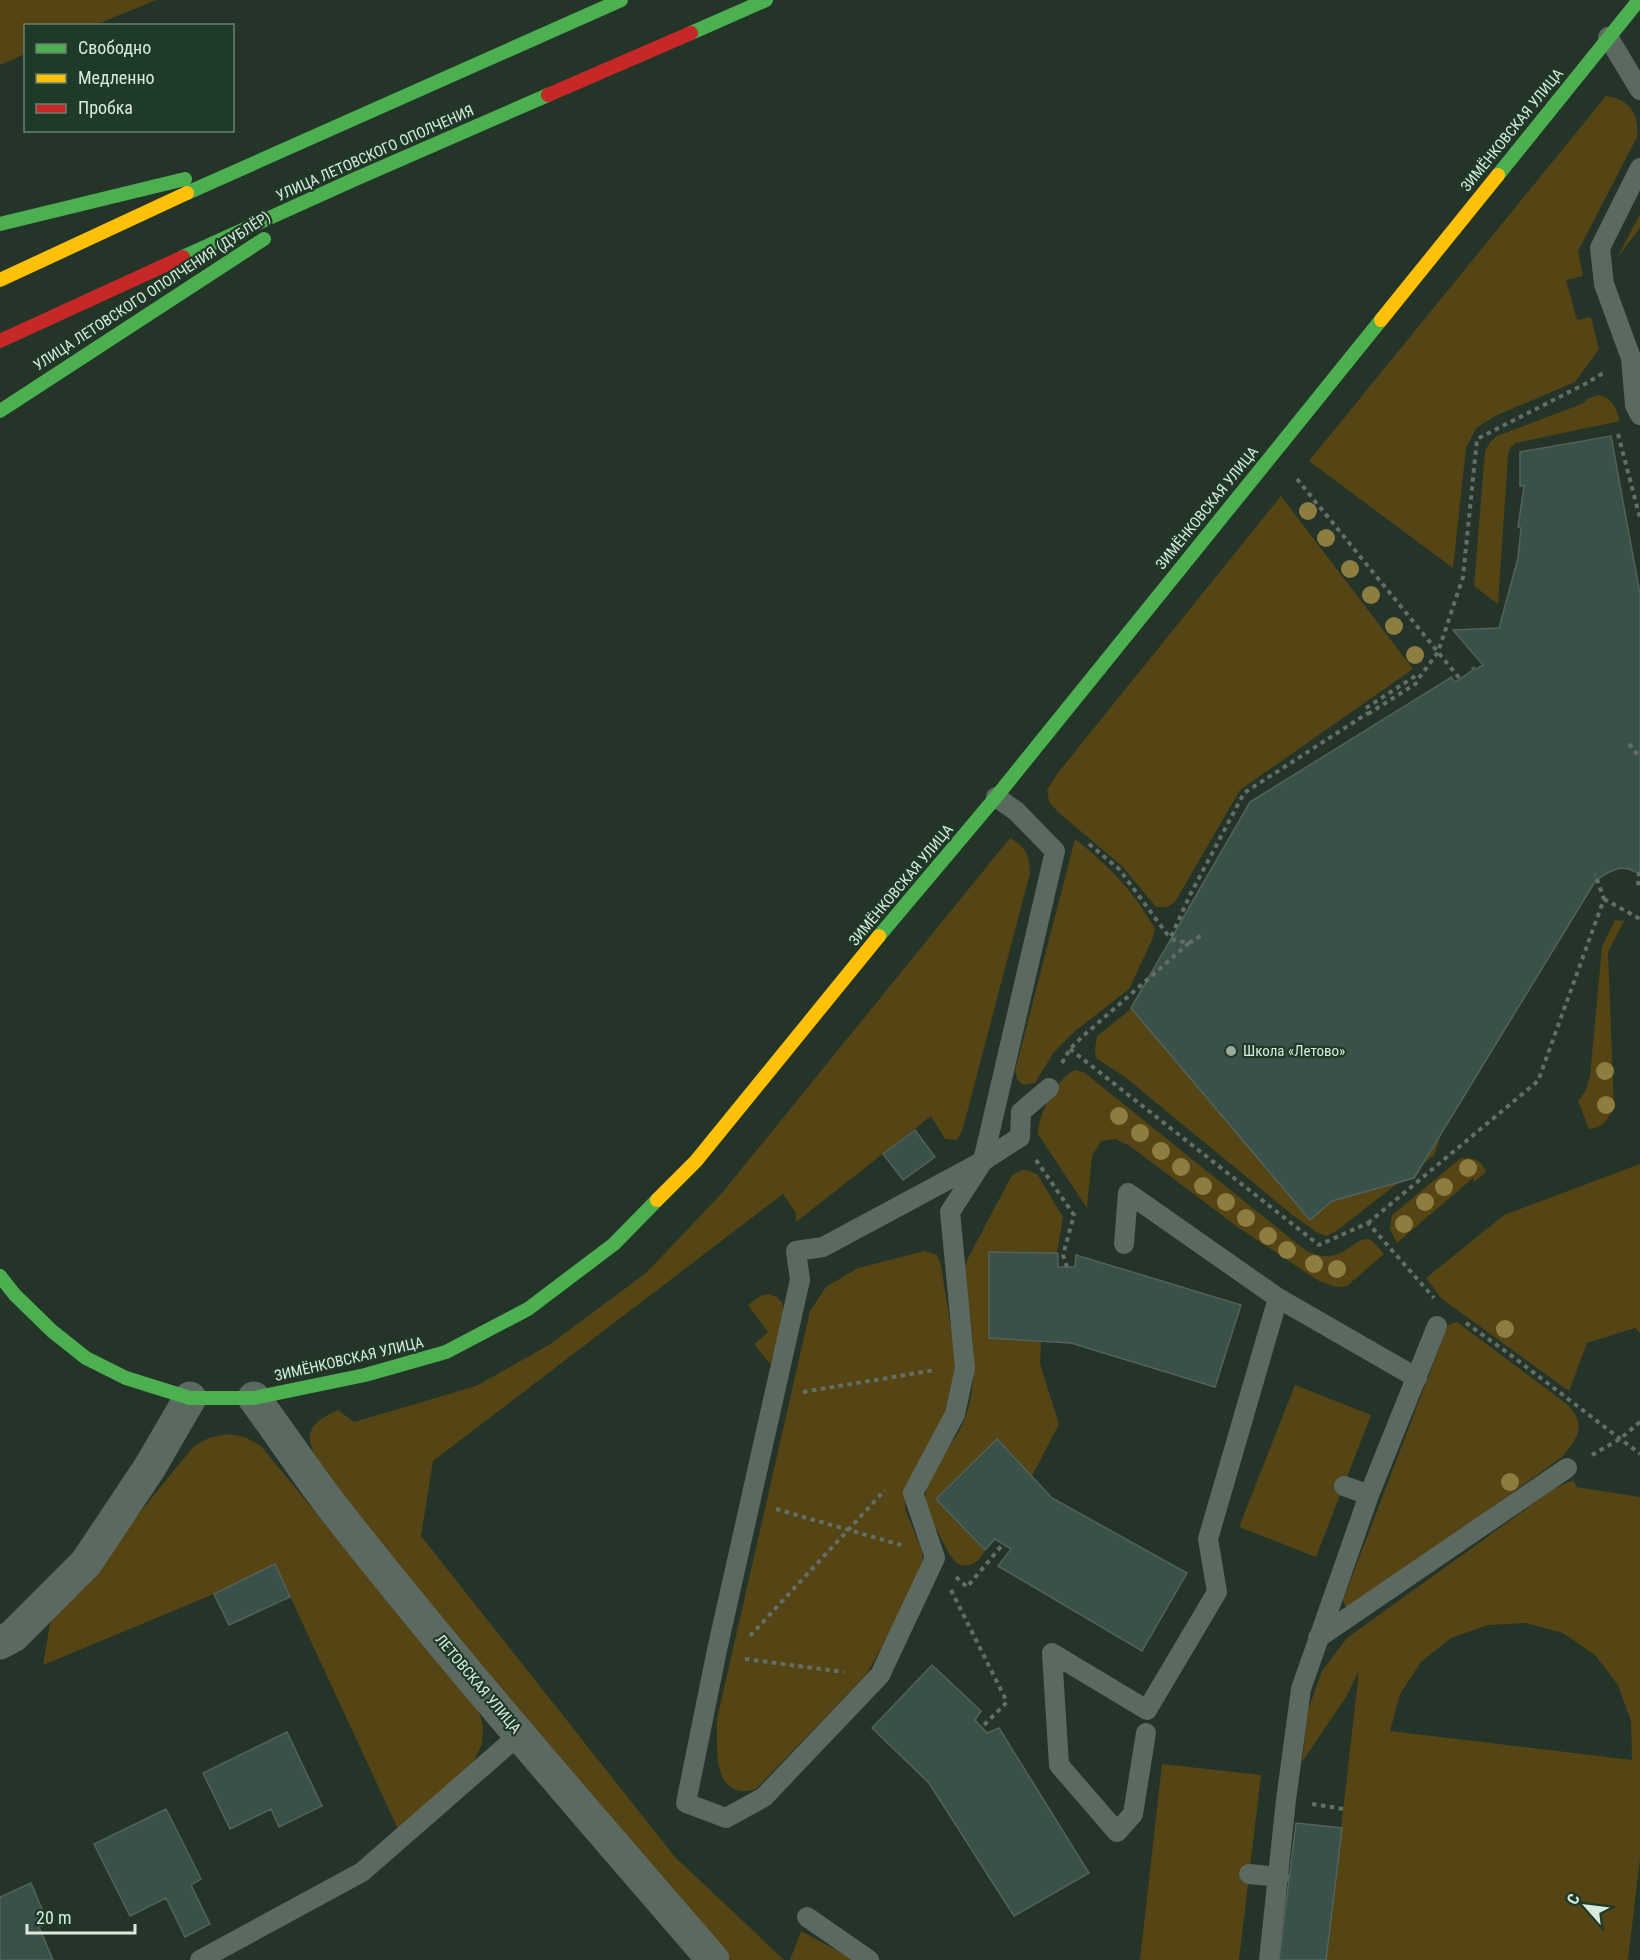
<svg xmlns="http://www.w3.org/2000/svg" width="1640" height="1960" viewBox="0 0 1640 1960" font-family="'Roboto Condensed',sans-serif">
<rect width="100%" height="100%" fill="#253429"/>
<!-- green -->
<path fill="#554414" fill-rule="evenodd" d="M 0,0 L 156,0 L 95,25 L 26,26 L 25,54 L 0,65 Z
M 1606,96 C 1629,99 1640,114 1637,137 L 1578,251 L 1583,276 L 1566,280 L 1577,320 L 1591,317 L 1599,349 L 1575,382 L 1495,416 L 1476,428 L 1466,448 L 1453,568 L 1309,461 Z
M 1640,214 L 1640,228 L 1617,258 Z
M 1598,395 C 1613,398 1616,408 1620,421 L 1516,443 L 1510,448 L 1508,456 L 1498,604 L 1474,586 L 1485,451 L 1490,442 L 1497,436 L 1584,403 L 1587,399 Z
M 1281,496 L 1413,669 L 1240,790 L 1175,902 L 1167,907 L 1156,907 L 1122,866 L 1058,812 L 1049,802 L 1047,790 L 1057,774 Z
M 1010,838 C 1026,847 1029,854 1030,873 L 963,1128 L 957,1140 L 945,1139 L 931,1116 L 796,1222 L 796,1213 L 783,1194 L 433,1461 L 421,1536 L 675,1857 L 784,1960 L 731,1960 C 640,1853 551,1745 458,1639 C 422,1596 386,1554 352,1509 C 338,1491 319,1472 312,1449 C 304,1426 321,1418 338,1410 L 354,1422 L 476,1386 L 549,1345 L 646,1273 L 722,1193 Z
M 1075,839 C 1109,866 1134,891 1155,929 L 1152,940 L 1129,989 L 1075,1031 L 1054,1052 L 1035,1083 L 1023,1085 L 1017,1079 L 1015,1071 Z
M 1615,920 L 1624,921 L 1608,952 L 1614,1107 C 1608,1119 1603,1128 1589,1129 L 1578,1101 L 1586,1090 L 1590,1076 L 1602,947 Z
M 1137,1004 L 1435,1130 L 1439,1141 L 1434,1155 L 1335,1232 L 1326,1236 L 1318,1233 L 1295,1217 L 1125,1077 L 1096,1058 L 1095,1049 L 1097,1036 Z
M 1075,1070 L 1083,1072 L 1090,1077 L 1305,1250 C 1344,1270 1354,1233 1370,1240 C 1376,1243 1380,1250 1384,1254 L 1347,1286 L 1336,1287 L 1319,1281 L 1239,1228 L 1130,1146 L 1115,1139 L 1101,1141 L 1092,1156 L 1087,1208 L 1038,1134 C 1037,1117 1058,1076 1075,1070 Z
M 1461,1158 C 1474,1158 1481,1159 1486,1172 L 1474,1182 L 1473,1178 L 1397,1243 L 1390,1229 L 1392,1215 Z
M 1640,1164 L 1640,1333 L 1635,1328 L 1587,1343 L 1569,1391 L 1442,1299 L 1426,1278 L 1504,1215 Z
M 1022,1170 L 1027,1170 L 1037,1174 L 1063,1217 L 1057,1253 L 989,1252 L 989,1338 L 1041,1341 L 1040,1364 L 1059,1424 L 1031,1478 L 997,1439 L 936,1499 L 985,1550 C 980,1562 964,1573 953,1559 C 947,1552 929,1515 926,1505 C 925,1502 925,1495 926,1492 C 929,1468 951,1448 961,1427 C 984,1380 970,1323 964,1272 L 967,1260 L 1012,1175 Z
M 925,1251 L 937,1255 L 941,1265 L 957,1367 L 947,1411 L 907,1485 L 905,1509 L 922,1551 L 924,1574 L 866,1675 L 756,1789 C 752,1790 745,1792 741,1791 C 711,1786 718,1741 717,1719 L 810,1311 L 826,1287 L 858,1268 Z
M 768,1294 C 775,1296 781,1298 783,1306 C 786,1317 774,1352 770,1364 L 754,1344 L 768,1332 L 748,1305 L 760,1296 Z
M 1457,1322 L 1568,1405 C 1587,1426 1578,1438 1562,1457 L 1355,1606 L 1346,1608 L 1343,1600 L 1446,1330 L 1448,1325 Z
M 1295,1385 L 1371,1415 L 1316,1557 L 1239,1527 Z
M 227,1434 L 245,1437 L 261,1446 L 479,1711 L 483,1727 L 482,1744 L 475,1759 L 464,1772 L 398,1829 L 275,1564 L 214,1594 L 43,1665 L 51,1618 L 86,1587 L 102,1559 L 193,1447 L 209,1438 Z
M 1573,1480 L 1577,1487 L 1640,1497 L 1640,1858 L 1628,1960 L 1326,1960 L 1359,1671 L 1346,1697 L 1302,1762 L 1308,1710 L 1322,1671 L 1347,1638 L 1555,1488 ZM 1526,1623 L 1563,1633 L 1595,1655 L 1618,1685 L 1631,1721 L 1632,1760 L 1390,1731 L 1400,1694 L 1421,1662 L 1451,1638 L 1488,1625 Z
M 1162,1764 L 1261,1775 L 1239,1960 L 1140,1960 Z
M 801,1931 L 855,1960 L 790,1960 Z"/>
<!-- building -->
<path fill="#3a5149" stroke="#52625b" stroke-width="1.5" d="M 1611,436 L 1640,594 L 1640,874 L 1629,869 L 1621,868 L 1609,872 L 1596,880 L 1414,1178 L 1332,1201 L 1310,1220 L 1131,1008 L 1250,802 L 1447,680 L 1451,677 L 1455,682 L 1473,670 L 1472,668 L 1474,667 L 1475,670 L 1483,665 L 1453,630 L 1499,628 L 1518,558 L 1521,528 L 1518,527 L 1524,486 L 1520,486 L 1520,452 Z
M 915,1130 L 935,1157 L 903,1180 L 883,1154 Z
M 989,1252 L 1057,1253 L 1058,1254 L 1058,1267 L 1075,1267 L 1076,1255 L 1241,1305 L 1215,1387 L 1071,1343 L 989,1338 Z
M 997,1439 L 1052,1498 L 1187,1573 L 1142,1651 L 998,1566 L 1011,1549 L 995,1539 L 985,1550 L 936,1499 Z
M 275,1564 L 290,1597 L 229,1625 L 214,1594 Z
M 932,1665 L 981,1711 L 975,1720 L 987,1733 L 999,1728 L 1089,1873 L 1014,1916 L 929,1783 L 872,1728 Z
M 287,1732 L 322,1806 L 279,1827 L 271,1809 L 230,1829 L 203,1773 Z
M 166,1809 L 201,1879 L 191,1885 L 210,1924 L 185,1937 L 166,1898 L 130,1916 L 94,1844 Z
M 1296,1823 L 1342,1828 L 1326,1960 L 1279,1960 Z
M 31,1883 L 48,1923 L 39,1927 L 53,1960 L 0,1960 L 0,1897 Z"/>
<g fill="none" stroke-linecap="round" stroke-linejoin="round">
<!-- path -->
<path stroke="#636e65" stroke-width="4" stroke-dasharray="4.5 4.5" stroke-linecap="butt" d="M 1618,434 L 1640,518
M 1297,479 L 1460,679
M 1419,678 L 1438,652 L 1463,577 L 1477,439 L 1585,384 L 1605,372
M 1366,708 L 1417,675
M 1368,714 L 1420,681
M 1629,744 L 1640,758
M 1089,844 L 1119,869 L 1170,938
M 1639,872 L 1638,888 L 1640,889
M 1604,899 L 1640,919
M 1189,943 L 1202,935
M 1070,1049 L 1319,1245 L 1368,1223 L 1434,1298
M 1062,1063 L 1070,1049 L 1082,1037 L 1189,943 L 1170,939 L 1190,895 L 1244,793 L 1368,713
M 1036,1160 L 1074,1215 L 1063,1255 L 1067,1267
M 1368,1223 L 1538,1081 L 1604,899 L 1595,874
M 1466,1323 L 1512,1356 L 1640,1454
M 803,1392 L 935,1370
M 1592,1455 L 1620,1439 L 1640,1422
M 776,1509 L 901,1545
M 956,1577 L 967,1587 L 1003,1544
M 951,1590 L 1007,1702 L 982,1727
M 750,1636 L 885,1490
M 745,1659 L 844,1672
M 1312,1804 L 1344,1809"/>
<!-- lane -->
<path stroke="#5c6960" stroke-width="20" d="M 1608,37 L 1640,90
M 1640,168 L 1600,248 L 1604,284 L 1631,358 L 1635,405 L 1640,415
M 996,797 L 1016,811 L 1055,851 L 983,1161 L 823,1247 L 796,1251 L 800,1280 L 717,1650 L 686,1803 L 726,1818 L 764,1797 L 880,1675 L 935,1558 L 913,1493 L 955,1414 L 965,1368 L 950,1212 L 983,1161 L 1020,1137 L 1021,1112 L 1049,1088
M 1124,1244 L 1128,1193 L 1278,1298 L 1417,1378
M 1344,1486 L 1369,1495
M 1318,1638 L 1567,1468
M 1146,1733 L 1133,1814 L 1117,1832 L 1059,1765 L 1052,1653 L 1147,1710 L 1217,1592 L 1208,1539 L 1278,1298
M 1249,1874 L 1279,1877
M 807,1917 L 869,1960
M 200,1960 L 362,1872 L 520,1734
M 1269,1960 L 1286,1800 L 1301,1689 L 1369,1495 L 1437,1326"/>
<!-- street -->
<path stroke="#5c6960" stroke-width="33" d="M 254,1398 C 280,1433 304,1470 331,1505 C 453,1661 584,1810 713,1960
M 0,1643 L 13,1636 L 86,1563 L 150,1467 L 190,1398"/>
<!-- fast -->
<path stroke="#4caf50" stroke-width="14" d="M 691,33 L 766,0
M 1498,175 L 1639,0
M 187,193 L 621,0
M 0,224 L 185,179
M 183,257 L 353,180 L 548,95
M 0,411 L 264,239
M 879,936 L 996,797 L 1381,320
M 0,1276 L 15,1295 L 52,1331 L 86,1358 L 126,1378 L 190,1398 L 254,1398 L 365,1375 L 446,1352 L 528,1309 L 614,1244 L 657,1200"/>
<!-- slow -->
<path stroke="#ffc107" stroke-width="14" d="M 0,280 L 187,193
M 1381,320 L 1498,175
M 657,1200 L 696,1161 L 879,936"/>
<!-- jam -->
<path stroke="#c62828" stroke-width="14" d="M 548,95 L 691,33
M 0,341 L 183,257"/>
</g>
<!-- trees -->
<g fill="#8e7d40">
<circle cx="1308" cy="511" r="9"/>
<circle cx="1326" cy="538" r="9"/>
<circle cx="1350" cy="569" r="9"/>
<circle cx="1371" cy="595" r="9"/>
<circle cx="1394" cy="626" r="9"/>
<circle cx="1415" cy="655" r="9"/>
<circle cx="1605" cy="1071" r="9"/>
<circle cx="1606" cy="1105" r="9"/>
<circle cx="1119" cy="1116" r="9"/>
<circle cx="1140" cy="1133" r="9"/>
<circle cx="1161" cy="1151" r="9"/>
<circle cx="1181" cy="1167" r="9"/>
<circle cx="1468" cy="1168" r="9"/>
<circle cx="1203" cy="1186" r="9"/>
<circle cx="1444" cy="1187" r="9"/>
<circle cx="1226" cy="1202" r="9"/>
<circle cx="1425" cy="1202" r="9"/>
<circle cx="1246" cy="1218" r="9"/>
<circle cx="1404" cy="1224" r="9"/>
<circle cx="1268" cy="1236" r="9"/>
<circle cx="1287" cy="1250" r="9"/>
<circle cx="1314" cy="1264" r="9"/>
<circle cx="1337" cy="1269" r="9"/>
<circle cx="1505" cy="1329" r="9"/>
<circle cx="1510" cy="1482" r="9"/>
</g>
<!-- markers -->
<circle fill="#9baa9e" stroke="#1f3a26" stroke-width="2" cx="1231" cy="1051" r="6"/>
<g text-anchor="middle" stroke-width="4.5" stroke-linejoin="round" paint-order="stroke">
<!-- street labels -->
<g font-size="15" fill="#daeadd" stroke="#1f3a26">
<text transform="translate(1512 130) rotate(-51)" y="5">ЗИМЁНКОВСКАЯ УЛИЦА</text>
<text transform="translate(375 153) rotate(-24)" y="5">УЛИЦА ЛЕТОВСКОГО ОПОЛЧЕНИЯ</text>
<text transform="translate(152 291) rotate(-33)" y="5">УЛИЦА ЛЕТОВСКОГО ОПОЛЧЕНИЯ (ДУБЛЁР)</text>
<text transform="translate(1207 508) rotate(-51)" y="5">ЗИМЁНКОВСКАЯ УЛИЦА</text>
<text transform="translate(901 885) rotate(-50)" y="5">ЗИМЁНКОВСКАЯ УЛИЦА</text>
<text transform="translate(349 1359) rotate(-13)" y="5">ЗИМЁНКОВСКАЯ УЛИЦА</text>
<text transform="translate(478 1684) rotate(50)" y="5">ЛЕТОВСКАЯ УЛИЦА</text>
</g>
<!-- poi labels -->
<g font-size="15" fill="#daeadd" stroke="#1f3a26" text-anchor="start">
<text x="1243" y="1056">Школа «Летово»</text>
</g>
</g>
<!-- legend -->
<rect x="24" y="24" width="210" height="108" fill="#1f3a26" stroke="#6a806f" stroke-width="1.5"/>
<rect x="36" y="44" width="30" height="9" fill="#4caf50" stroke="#6a806f" stroke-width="1.5"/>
<text x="78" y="54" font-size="18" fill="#daeadd">Свободно</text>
<rect x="36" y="74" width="30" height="9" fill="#ffc107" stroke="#6a806f" stroke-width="1.5"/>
<text x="78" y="84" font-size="18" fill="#daeadd">Медленно</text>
<rect x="36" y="104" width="30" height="9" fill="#c62828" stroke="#6a806f" stroke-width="1.5"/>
<text x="78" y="114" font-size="18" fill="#daeadd">Пробка</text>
<!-- north arrow -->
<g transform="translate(1586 1906) rotate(298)" stroke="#1f3a26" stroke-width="4.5" paint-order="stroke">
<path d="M0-4.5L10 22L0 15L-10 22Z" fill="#daeadd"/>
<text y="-9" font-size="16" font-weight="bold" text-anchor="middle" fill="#daeadd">С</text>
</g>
<!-- scale -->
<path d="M27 1924v9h108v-9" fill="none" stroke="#daeadd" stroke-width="3"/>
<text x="36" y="1924" font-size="18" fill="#daeadd" stroke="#1f3a26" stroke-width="4.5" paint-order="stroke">20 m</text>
</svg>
